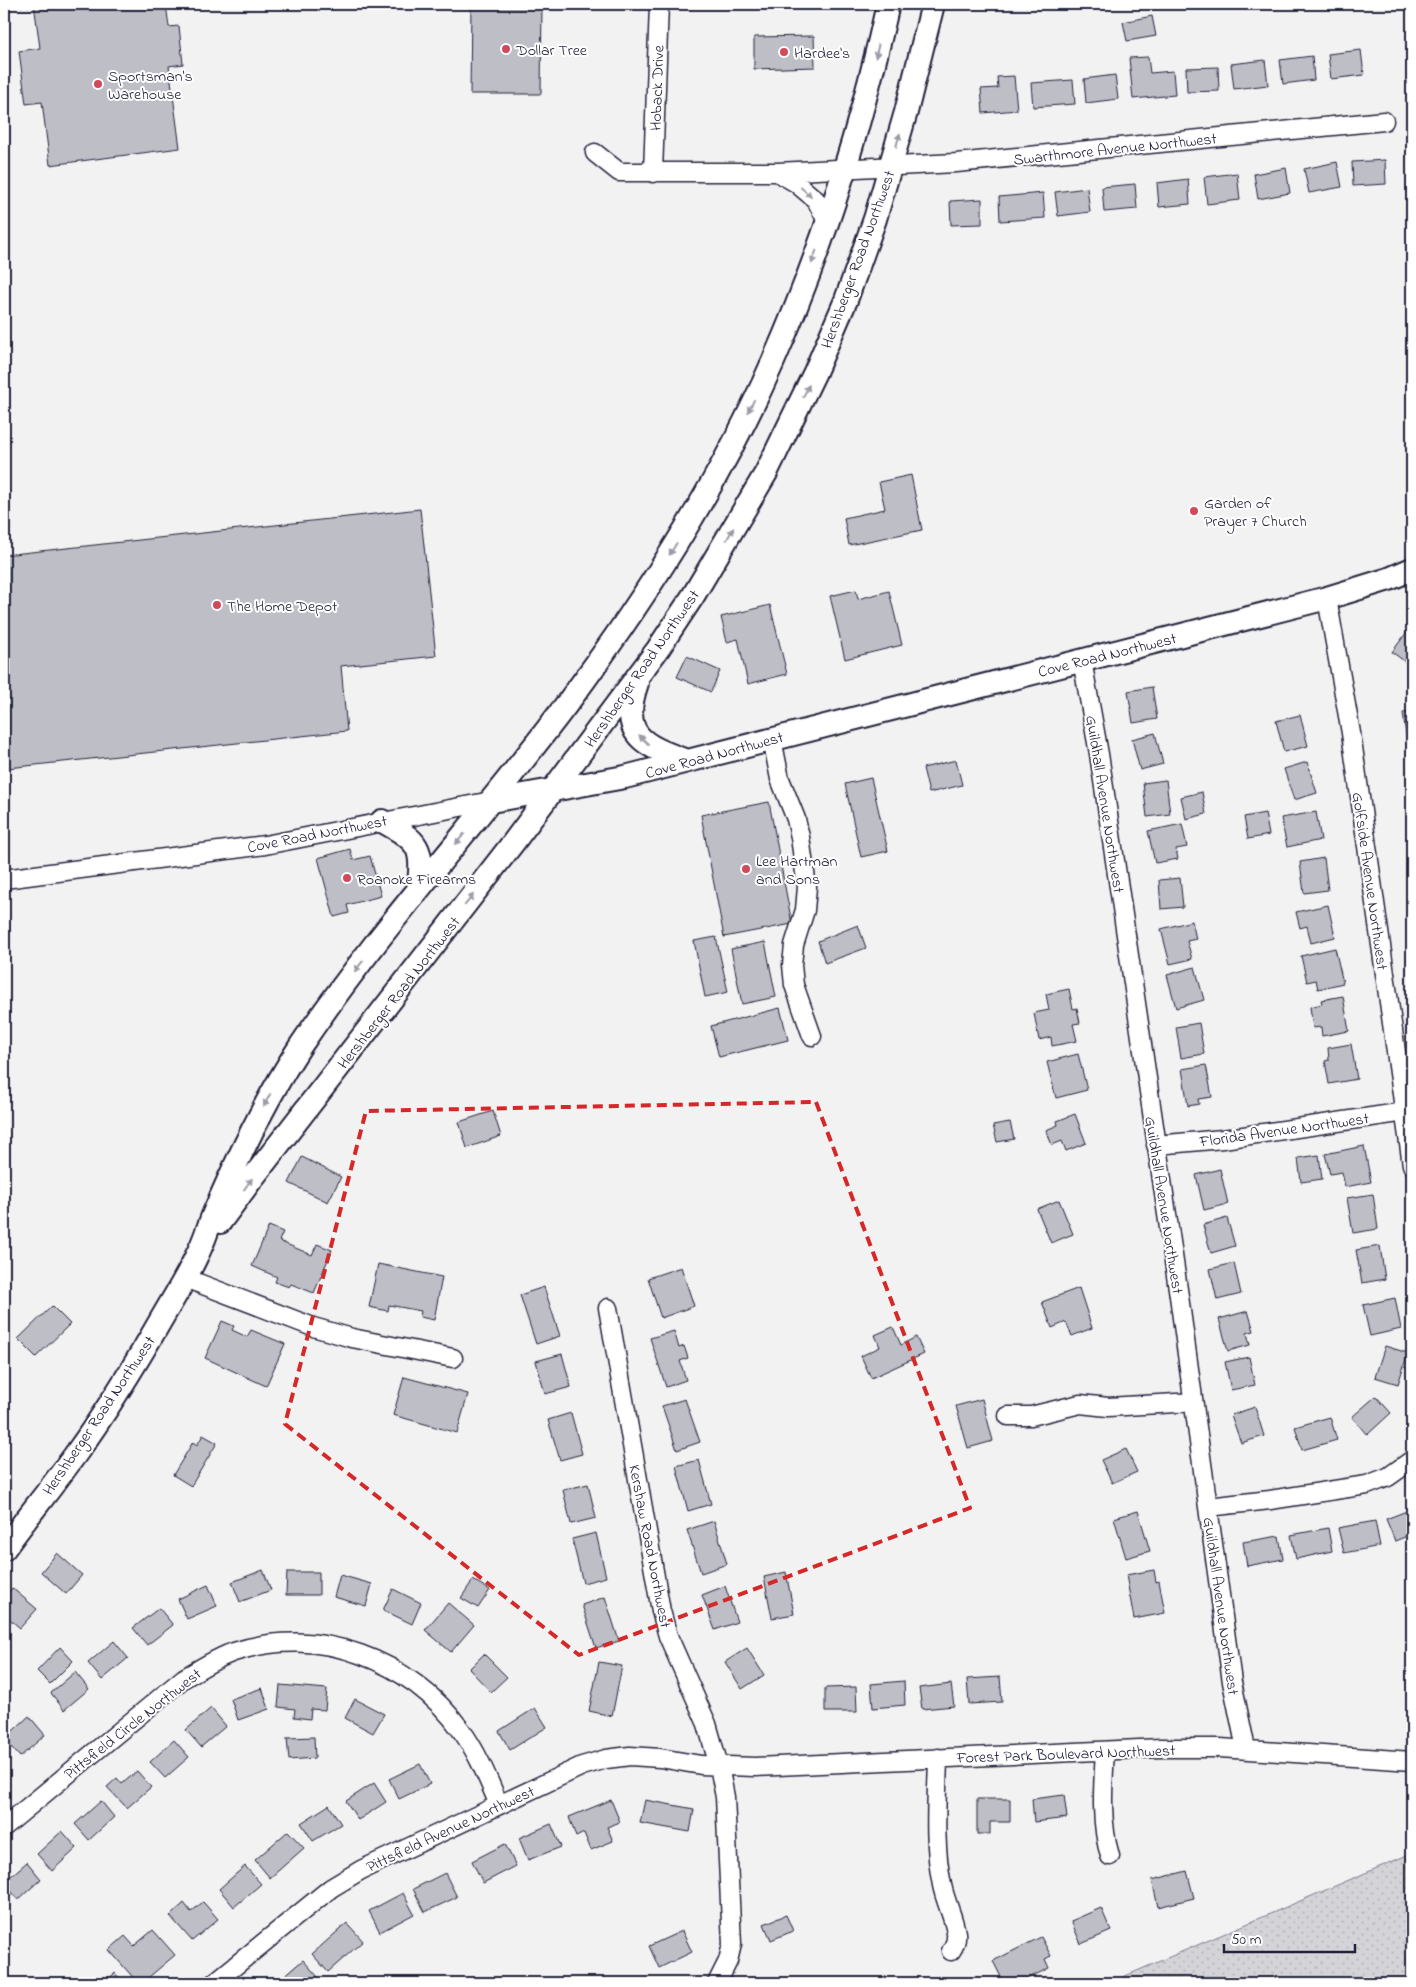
<svg xmlns="http://www.w3.org/2000/svg" width="1416" height="1987" viewBox="0 0 1416 1987" font-family="'Indie Flower',sans-serif">
<defs>
<pattern id="grass-dots" width="8" height="8" patternUnits="userSpaceOnUse" patternTransform="scale(1.25)"><rect width="8" height="8" fill="#d3d3d8"/><path d="M2 2h.1M6 6h.1" fill="none" stroke="#b5b5ba" stroke-width="1.8" stroke-linecap="round"/></pattern>
</defs>
<rect width="100%" height="100%" fill="#f2f2f3"/>
<filter id="ink" filterUnits="userSpaceOnUse"><feTurbulence type="fractalNoise" baseFrequency=".02" numOctaves="2"/><feDisplacementMap in="SourceGraphic" scale="10" xChannelSelector="R" yChannelSelector="G"/><feConvolveMatrix kernelMatrix="1 2 1 2 8 2 1 2 1" color-interpolation-filters="sRGB"/></filter>
<g filter="url(#ink)">
<!-- grass -->
<path fill="url(#grass-dots)" stroke="#7a7a8a" d="M 1412,1853 L 1412,1983 L 1109,1983 Z"/>
<!-- building -->
<path fill="#bebec6" stroke="#22223b" d="M 34,4 L 166,4 L 169,27 L 179,26 L 183,64 L 169,66 L 180,148 L 50,165 L 42,102 L 26,104 L 19,51 L 40,48 Z
M 471,4 L 542,4 L 541,94 L 470,94 Z
M 1152,16 L 1156,36 L 1127,41 L 1123,22 Z
M 814,36 L 815,67 L 754,69 L 754,37 Z
M 1361,50 L 1364,75 L 1331,79 L 1328,54 Z
M 1312,56 L 1314,80 L 1283,84 L 1280,60 Z
M 1148,57 L 1150,73 L 1173,71 L 1175,95 L 1133,99 L 1129,58 Z
M 1265,60 L 1268,85 L 1234,89 L 1231,64 Z
M 1218,67 L 1219,91 L 1187,92 L 1186,68 Z
M 1115,75 L 1118,99 L 1086,103 L 1084,79 Z
M 1014,76 L 1017,110 L 983,113 L 981,89 L 998,88 L 997,77 Z
M 1073,80 L 1075,104 L 1033,107 L 1031,83 Z
M 1385,160 L 1386,184 L 1353,186 L 1352,162 Z
M 1337,162 L 1342,187 L 1309,193 L 1304,169 Z
M 1286,168 L 1290,193 L 1258,199 L 1254,174 Z
M 1237,173 L 1240,200 L 1207,204 L 1204,177 Z
M 1188,179 L 1190,204 L 1159,207 L 1157,183 Z
M 1135,184 L 1137,209 L 1104,212 L 1102,187 Z
M 1087,188 L 1090,212 L 1058,216 L 1055,192 Z
M 1043,193 L 1045,218 L 1000,221 L 999,197 Z
M 982,199 L 982,224 L 951,225 L 950,201 Z
M 911,475 L 922,530 L 849,545 L 844,518 L 885,509 L 879,482 Z
M 420,509 L 436,656 L 341,666 L 347,731 L 8,768 L 4,730 L 4,555 Z
M 856,590 L 858,599 L 889,591 L 902,645 L 845,659 L 830,596 Z
M 770,605 L 787,674 L 748,684 L 738,639 L 727,642 L 721,617 Z
M 1412,625 L 1412,667 L 1392,652 Z
M 687,656 L 720,671 L 711,692 L 677,677 Z
M 1152,687 L 1157,719 L 1133,723 L 1128,691 Z
M 1412,712 L 1412,742 L 1407,743 L 1403,713 Z
M 1300,715 L 1308,746 L 1284,752 L 1276,721 Z
M 1155,733 L 1163,764 L 1140,770 L 1132,739 Z
M 956,760 L 962,785 L 929,793 L 923,768 Z
M 1307,762 L 1317,793 L 1294,800 L 1284,769 Z
M 871,778 L 888,851 L 861,857 L 845,784 Z
M 1166,780 L 1170,814 L 1147,817 L 1143,783 Z
M 1202,792 L 1206,814 L 1186,819 L 1181,797 Z
M 769,802 L 792,924 L 724,937 L 701,815 Z
M 1316,812 L 1321,840 L 1287,847 L 1281,818 Z
M 1265,813 L 1269,835 L 1248,839 L 1244,817 Z
M 1182,824 L 1187,847 L 1176,849 L 1178,859 L 1155,863 L 1148,831 Z
M 350,849 L 353,860 L 370,856 L 381,896 L 347,905 L 349,913 L 334,917 L 318,858 Z
M 1324,858 L 1328,890 L 1304,893 L 1300,862 Z
M 1180,878 L 1183,907 L 1161,909 L 1159,880 Z
M 1328,905 L 1335,937 L 1311,943 L 1307,926 L 1300,928 L 1296,912 Z
M 1192,921 L 1196,939 L 1187,941 L 1192,959 L 1170,964 L 1161,929 Z
M 858,925 L 866,948 L 825,963 L 818,941 Z
M 716,937 L 728,992 L 705,997 L 694,941 Z
M 765,942 L 776,997 L 742,1004 L 731,949 Z
M 1335,948 L 1343,983 L 1318,989 L 1316,980 L 1307,982 L 1301,956 Z
M 1195,967 L 1204,1000 L 1176,1008 L 1167,975 Z
M 1069,989 L 1073,1009 L 1077,1008 L 1080,1023 L 1073,1024 L 1077,1041 L 1052,1046 L 1051,1037 L 1039,1040 L 1034,1013 L 1049,1010 L 1046,994 Z
M 1343,996 L 1349,1031 L 1322,1036 L 1321,1027 L 1313,1028 L 1310,1007 L 1322,1004 L 1321,1000 Z
M 780,1008 L 788,1040 L 719,1057 L 711,1026 Z
M 1199,1023 L 1204,1054 L 1181,1058 L 1176,1027 Z
M 1351,1044 L 1357,1079 L 1329,1084 L 1325,1061 L 1329,1060 L 1328,1048 Z
M 1078,1054 L 1087,1090 L 1056,1098 L 1047,1062 Z
M 1206,1065 L 1212,1097 L 1198,1099 L 1199,1104 L 1188,1106 L 1182,1069 Z
M 493,1111 L 501,1136 L 467,1148 L 459,1122 Z
M 1075,1114 L 1086,1143 L 1066,1151 L 1062,1141 L 1052,1145 L 1046,1130 L 1058,1125 L 1057,1121 Z
M 1010,1122 L 1014,1139 L 997,1142 L 993,1125 Z
M 1364,1146 L 1371,1182 L 1345,1187 L 1342,1172 L 1330,1174 L 1325,1154 Z
M 1319,1155 L 1322,1179 L 1301,1182 L 1298,1158 Z
M 302,1157 L 341,1177 L 328,1202 L 289,1183 Z
M 1220,1169 L 1228,1204 L 1204,1210 L 1196,1175 Z
M 1373,1194 L 1378,1229 L 1353,1233 L 1347,1198 Z
M 1059,1200 L 1073,1234 L 1051,1243 L 1037,1209 Z
M 1227,1218 L 1235,1246 L 1211,1253 L 1203,1225 Z
M 269,1226 L 283,1232 L 279,1241 L 312,1255 L 317,1244 L 332,1250 L 314,1293 L 291,1284 L 289,1287 L 275,1282 L 277,1277 L 252,1266 Z
M 1380,1246 L 1385,1279 L 1362,1283 L 1356,1250 Z
M 1234,1263 L 1241,1294 L 1217,1300 L 1210,1269 Z
M 378,1264 L 442,1277 L 434,1320 L 420,1317 L 421,1311 L 389,1305 L 388,1311 L 369,1307 Z
M 681,1267 L 694,1306 L 661,1318 L 648,1278 Z
M 544,1287 L 560,1336 L 536,1344 L 520,1295 Z
M 1079,1288 L 1092,1328 L 1072,1336 L 1066,1322 L 1052,1328 L 1042,1302 Z
M 1395,1298 L 1401,1329 L 1370,1336 L 1363,1305 Z
M 52,1306 L 70,1324 L 36,1357 L 18,1339 Z
M 1248,1311 L 1254,1331 L 1247,1333 L 1250,1345 L 1228,1351 L 1219,1319 Z
M 222,1321 L 234,1326 L 232,1330 L 247,1337 L 251,1330 L 285,1344 L 266,1386 L 205,1358 Z
M 893,1327 L 901,1345 L 916,1337 L 924,1354 L 871,1378 L 861,1356 L 880,1347 L 875,1335 Z
M 674,1331 L 679,1348 L 684,1346 L 688,1358 L 680,1361 L 686,1380 L 666,1387 L 650,1338 Z
M 1385,1346 L 1408,1353 L 1398,1384 L 1375,1377 Z
M 562,1354 L 571,1387 L 545,1394 L 536,1361 Z
M 1249,1357 L 1255,1385 L 1231,1390 L 1225,1362 Z
M 404,1377 L 468,1394 L 457,1433 L 393,1415 Z
M 1376,1396 L 1391,1413 L 1367,1435 L 1352,1417 Z
M 685,1399 L 700,1442 L 677,1450 L 662,1406 Z
M 982,1399 L 993,1441 L 968,1448 L 956,1406 Z
M 1255,1407 L 1264,1436 L 1241,1443 L 1231,1415 Z
M 571,1413 L 582,1454 L 560,1460 L 548,1420 Z
M 1330,1417 L 1337,1440 L 1302,1450 L 1295,1427 Z
M 203,1435 L 217,1443 L 191,1486 L 173,1475 L 193,1442 L 197,1445 Z
M 1126,1449 L 1137,1472 L 1112,1483 L 1101,1460 Z
M 699,1460 L 711,1504 L 688,1511 L 676,1466 Z
M 588,1484 L 596,1518 L 571,1524 L 563,1490 Z
M 1412,1509 L 1412,1534 L 1395,1541 L 1386,1519 Z
M 1138,1511 L 1150,1551 L 1126,1558 L 1114,1518 Z
M 714,1521 L 727,1564 L 701,1573 L 687,1530 Z
M 1375,1521 L 1380,1546 L 1344,1553 L 1338,1528 Z
M 1328,1528 L 1332,1551 L 1296,1559 L 1291,1535 Z
M 596,1533 L 606,1577 L 583,1583 L 572,1539 Z
M 1279,1536 L 1283,1559 L 1247,1566 L 1243,1542 Z
M 57,1553 L 82,1575 L 66,1594 L 41,1572 Z
M 263,1570 L 271,1590 L 240,1602 L 232,1582 Z
M 1154,1570 L 1156,1582 L 1159,1581 L 1165,1613 L 1134,1619 L 1126,1575 Z
M 287,1572 L 319,1572 L 319,1595 L 286,1595 Z
M 786,1572 L 794,1614 L 772,1618 L 764,1577 Z
M 340,1575 L 372,1584 L 366,1606 L 334,1597 Z
M 473,1580 L 490,1590 L 478,1608 L 461,1598 Z
M 208,1585 L 217,1606 L 187,1619 L 178,1599 Z
M 725,1586 L 737,1622 L 715,1630 L 702,1595 Z
M 12,1588 L 37,1609 L 20,1628 L 4,1614 L 4,1598 Z
M 393,1589 L 421,1603 L 412,1624 L 383,1610 Z
M 605,1597 L 619,1641 L 596,1648 L 582,1605 Z
M 448,1603 L 474,1625 L 451,1652 L 425,1630 Z
M 159,1608 L 173,1625 L 147,1645 L 133,1628 Z
M 114,1641 L 128,1658 L 102,1680 L 88,1663 Z
M 60,1647 L 73,1661 L 50,1684 L 37,1671 Z
M 747,1648 L 764,1675 L 742,1689 L 725,1662 Z
M 484,1654 L 507,1677 L 491,1692 L 469,1669 Z
M 599,1662 L 622,1666 L 612,1716 L 589,1711 Z
M 75,1672 L 89,1689 L 64,1710 L 51,1693 Z
M 1000,1677 L 1002,1702 L 969,1704 L 967,1679 Z
M 904,1681 L 905,1705 L 873,1708 L 871,1684 Z
M 951,1684 L 954,1706 L 922,1709 L 919,1688 Z
M 280,1685 L 327,1689 L 325,1710 L 311,1709 L 310,1719 L 294,1717 L 295,1709 L 278,1707 Z
M 856,1687 L 857,1712 L 825,1712 L 825,1688 Z
M 262,1688 L 269,1709 L 238,1720 L 231,1699 Z
M 1412,1695 L 1412,1719 L 1411,1719 Z
M 355,1699 L 384,1714 L 373,1733 L 345,1718 Z
M 211,1708 L 226,1726 L 201,1747 L 186,1730 Z
M 535,1708 L 547,1727 L 510,1750 L 499,1731 Z
M 29,1716 L 45,1735 L 20,1757 L 4,1739 Z
M 314,1737 L 315,1758 L 289,1760 L 287,1738 Z
M 174,1740 L 189,1757 L 165,1778 L 150,1762 Z
M 420,1764 L 430,1784 L 399,1799 L 389,1779 Z
M 137,1771 L 151,1787 L 127,1808 L 107,1787 L 117,1778 L 122,1784 Z
M 374,1783 L 386,1802 L 358,1820 L 346,1801 Z
M 1064,1795 L 1067,1818 L 1034,1822 L 1032,1799 Z
M 977,1799 L 1010,1799 L 1010,1822 L 990,1822 L 990,1834 L 977,1834 Z
M 611,1800 L 620,1822 L 607,1827 L 613,1841 L 591,1850 L 584,1833 L 576,1837 L 569,1817 Z
M 645,1800 L 694,1809 L 690,1832 L 640,1823 Z
M 101,1801 L 114,1817 L 89,1840 L 75,1824 Z
M 329,1805 L 341,1824 L 313,1841 L 301,1823 Z
M 551,1824 L 561,1847 L 528,1860 L 519,1838 Z
M 62,1831 L 77,1848 L 52,1871 L 37,1854 Z
M 288,1831 L 304,1848 L 270,1878 L 255,1860 Z
M 505,1844 L 516,1866 L 483,1883 L 472,1861 Z
M 27,1862 L 41,1879 L 18,1900 L 4,1882 Z
M 245,1866 L 261,1884 L 234,1907 L 219,1889 Z
M 1187,1871 L 1194,1898 L 1158,1907 L 1152,1880 Z
M 445,1873 L 457,1897 L 425,1912 L 413,1889 Z
M 403,1893 L 414,1914 L 380,1932 L 369,1911 Z
M 203,1902 L 218,1919 L 192,1941 L 170,1916 L 184,1903 L 191,1912 Z
M 1101,1908 L 1111,1931 L 1081,1944 L 1071,1921 Z
M 786,1915 L 793,1931 L 771,1940 L 764,1924 Z
M 347,1923 L 363,1941 L 328,1972 L 312,1954 Z
M 153,1930 L 175,1955 L 142,1983 L 138,1983 L 109,1950 L 125,1936 L 134,1946 Z
M 682,1931 L 692,1952 L 659,1968 L 649,1946 Z
M 1041,1937 L 1051,1956 L 1045,1959 L 1049,1968 L 1019,1983 L 1004,1983 L 993,1961 Z
M 303,1960 L 318,1977 L 311,1983 L 276,1983 Z
M 115,1973 L 124,1983 L 104,1983 Z"/>
<g fill="none" stroke-linecap="round" stroke-linejoin="round">
<!-- minor casing -->
<g stroke="#22223b" stroke-width="21">
<path id="minor" d="M 595,153 L 619,172 L 777,172 L 956,163 L 1384,121
M 777,172 L 796,183 L 816,200 L 827,221
M 653,173 L 659,4
M 1327,598 L 1351,733 L 1412,1165
M 1082,660 L 1099,754 L 1121,901 L 1179,1296 L 1232,1682 L 1246,1749
M 772,739 L 780,779 L 796,819 L 800,837 L 807,887 L 805,910 L 794,945 L 792,965 L 794,985 L 812,1036
M 4,879 L 265,845 L 491,801
M 1156,1145 L 1223,1139 L 1412,1111
M 185,1278 L 313,1327 L 352,1338 L 453,1358
M 608,1308 L 661,1611 L 668,1636 L 707,1724 L 719,1766 L 725,1797 L 732,1944 L 728,1961 L 717,1983
M 1008,1416 L 1031,1416 L 1080,1404 L 1108,1407 L 1193,1402
M 1208,1507 L 1270,1500 L 1367,1485 L 1388,1477 L 1412,1460
M 1105,1751 C 1103,1786 1100,1822 1110,1856
M 938,1758 C 937,1800 933,1843 942,1885 C 945,1901 954,1918 956,1933 C 957,1940 955,1945 951,1951
M 4,1827 L 184,1678 C 200,1669 216,1658 234,1652 C 318,1624 411,1660 461,1730 C 478,1753 488,1779 499,1805
M 214,1983 L 331,1888 L 361,1870 L 582,1766 L 606,1759 L 630,1756 L 660,1758 L 701,1765 L 755,1767 L 1161,1748 L 1220,1748 L 1412,1761"/>
</g>
<!-- major casing -->
<g stroke="#22223b" stroke-width="26">
<path id="major" d="M 637,683 C 619,735 642,745 687,761
M 491,801 L 625,777 L 1327,598 L 1389,579 L 1412,569
M 382,821 C 418,841 425,846 418,890
M 220,1222 L 251,1180 L 513,843 L 658,649 L 693,596 L 766,473 L 815,372 L 846,300 L 875,219 L 906,112 L 933,4
M 4,1549 C 27,1517 52,1487 75,1455 C 107,1411 135,1365 162,1318 C 174,1297 187,1277 197,1255 C 204,1242 208,1227 214,1213 C 239,1155 266,1098 301,1045 C 387,918 493,806 583,682 C 656,582 722,477 772,364 C 823,249 861,127 888,4"/>
</g>
<!-- minor -->
<use href="#minor" stroke="#fff" stroke-width="18"/>
<!-- major -->
<use href="#major" stroke="#fff" stroke-width="22"/>
</g>
<!-- one-way arrows -->
<defs><path id="oneway-solid" d="M-6-.8H1V-3.2L6.5 0L1 3.2V.8H-6Z" transform="scale(1.25)"/></defs>
<g fill="#9c9ca7">
<use href="#oneway-solid" transform="translate(877 51) rotate(103)"/>
<use href="#oneway-solid" transform="translate(898 140) rotate(-74)"/>
<use href="#oneway-solid" transform="translate(806 192) rotate(41)"/>
<use href="#oneway-solid" transform="translate(814 257) rotate(110)"/>
<use href="#oneway-solid" transform="translate(806 391) rotate(-64)"/>
<use href="#oneway-solid" transform="translate(751 406) rotate(117)"/>
<use href="#oneway-solid" transform="translate(730 534) rotate(-60)"/>
<use href="#oneway-solid" transform="translate(673 549) rotate(122)"/>
<use href="#oneway-solid" transform="translate(644 740) rotate(-136)"/>
<use href="#oneway-solid" transform="translate(460 839) rotate(129)"/>
<use href="#oneway-solid" transform="translate(469 900) rotate(-52)"/>
<use href="#oneway-solid" transform="translate(359 966) rotate(128)"/>
<use href="#oneway-solid" transform="translate(267 1100) rotate(118)"/>
<use href="#oneway-solid" transform="translate(248 1184) rotate(-54)"/>
</g>
</g>
<!-- marked area -->
<path fill="none" stroke="#d62828" stroke-width="4" stroke-dasharray="10 6" stroke-linejoin="round" d="M 816,1102 L 970,1508 L 579,1655 L 285,1424 L 366,1111 Z"/>
<!-- markers -->
<g fill="#d1495b" stroke="#fff" stroke-width="2">
<circle cx="506" cy="49" r="5"/>
<circle cx="784" cy="52" r="5"/>
<circle cx="98" cy="84" r="5"/>
<circle cx="1194" cy="511" r="5"/>
<circle cx="217" cy="605" r="5"/>
<circle cx="746" cy="869" r="5"/>
<circle cx="347" cy="878" r="5"/>
</g>
<g text-anchor="middle" stroke-width="4" stroke-linejoin="round" paint-order="stroke">
<!-- poi labels -->
<g font-size="16" fill="#22223b" stroke="#fff" text-anchor="start">
<text x="516" y="55">Dollar Tree</text>
<text x="794" y="58">Hardee's</text>
<text x="108" y="81">Sportsman's<tspan x="108" dy="18">Warehouse</tspan></text>
<text x="1204" y="508">Garden of<tspan x="1204" dy="18">Prayer 7 Church</tspan></text>
<text x="227" y="611">The Home Depot</text>
<text x="756" y="866">Lee Hartman<tspan x="756" dy="18">and Sons</tspan></text>
<text x="357" y="884">Roanoke Firearms</text>
</g>
<!-- street labels -->
<g font-size="16" fill="#22223b" stroke="#fff">
<text transform="translate(656 88) rotate(-88)" y="6">Hoback Drive</text>
<text transform="translate(1115 148) rotate(-6)" y="6">Swarthmore Avenue Northwest</text>
<text transform="translate(857 259) rotate(-70)" y="6">Hershberger Road Northwest</text>
<text transform="translate(1107 654) rotate(-14)" y="6">Cove Road Northwest</text>
<text transform="translate(641 668) rotate(-55)" y="6">Hershberger Road Northwest</text>
<text transform="translate(714 754) rotate(-15)" y="6">Cove Road Northwest</text>
<text transform="translate(1106 804) rotate(81)" y="6">Guildhall Avenue Northwest</text>
<text transform="translate(317 833) rotate(-11)" y="6">Cove Road Northwest</text>
<text transform="translate(1371 881) rotate(82)" y="6">Golfside Avenue Northwest</text>
<text transform="translate(398 992) rotate(-52)" y="6">Hershberger Road Northwest</text>
<text transform="translate(1284 1129) rotate(-8)" y="6">Florida Avenue Northwest</text>
<text transform="translate(1165 1205) rotate(81)" y="6">Guildhall Avenue Northwest</text>
<text transform="translate(98 1415) rotate(-56)" y="6">Hershberger Road Northwest</text>
<text transform="translate(651 1546) rotate(79)" y="6">Kershaw Road Northwest</text>
<text transform="translate(1222 1606) rotate(82)" y="6">Guildhall Avenue Northwest</text>
<text transform="translate(132 1723) rotate(-38)" y="6">Pittsfield Circle Northwest</text>
<text transform="translate(1066 1753) rotate(-2)" y="6">Forest Park Boulevard Northwest</text>
<text transform="translate(450 1828) rotate(-25)" y="6">Pittsfield Avenue Northwest</text>
</g>
</g>
<!-- margin -->
<rect width="1416" height="1987" fill="none" stroke="#fff" stroke-width="20"/>
<rect x="10" y="10" width="1396" height="1967" fill="none" stroke="#22223b" stroke-width="2" filter="url(#ink)"/>
<!-- scale -->
<path d="M1224 1944v8h131v-8" fill="none" stroke="#22223b" stroke-width="2.5"/>
<text x="1231" y="1944" font-size="15" fill="#22223b" stroke="#ffffff" stroke-width="4" paint-order="stroke">50 m</text>
</svg>
